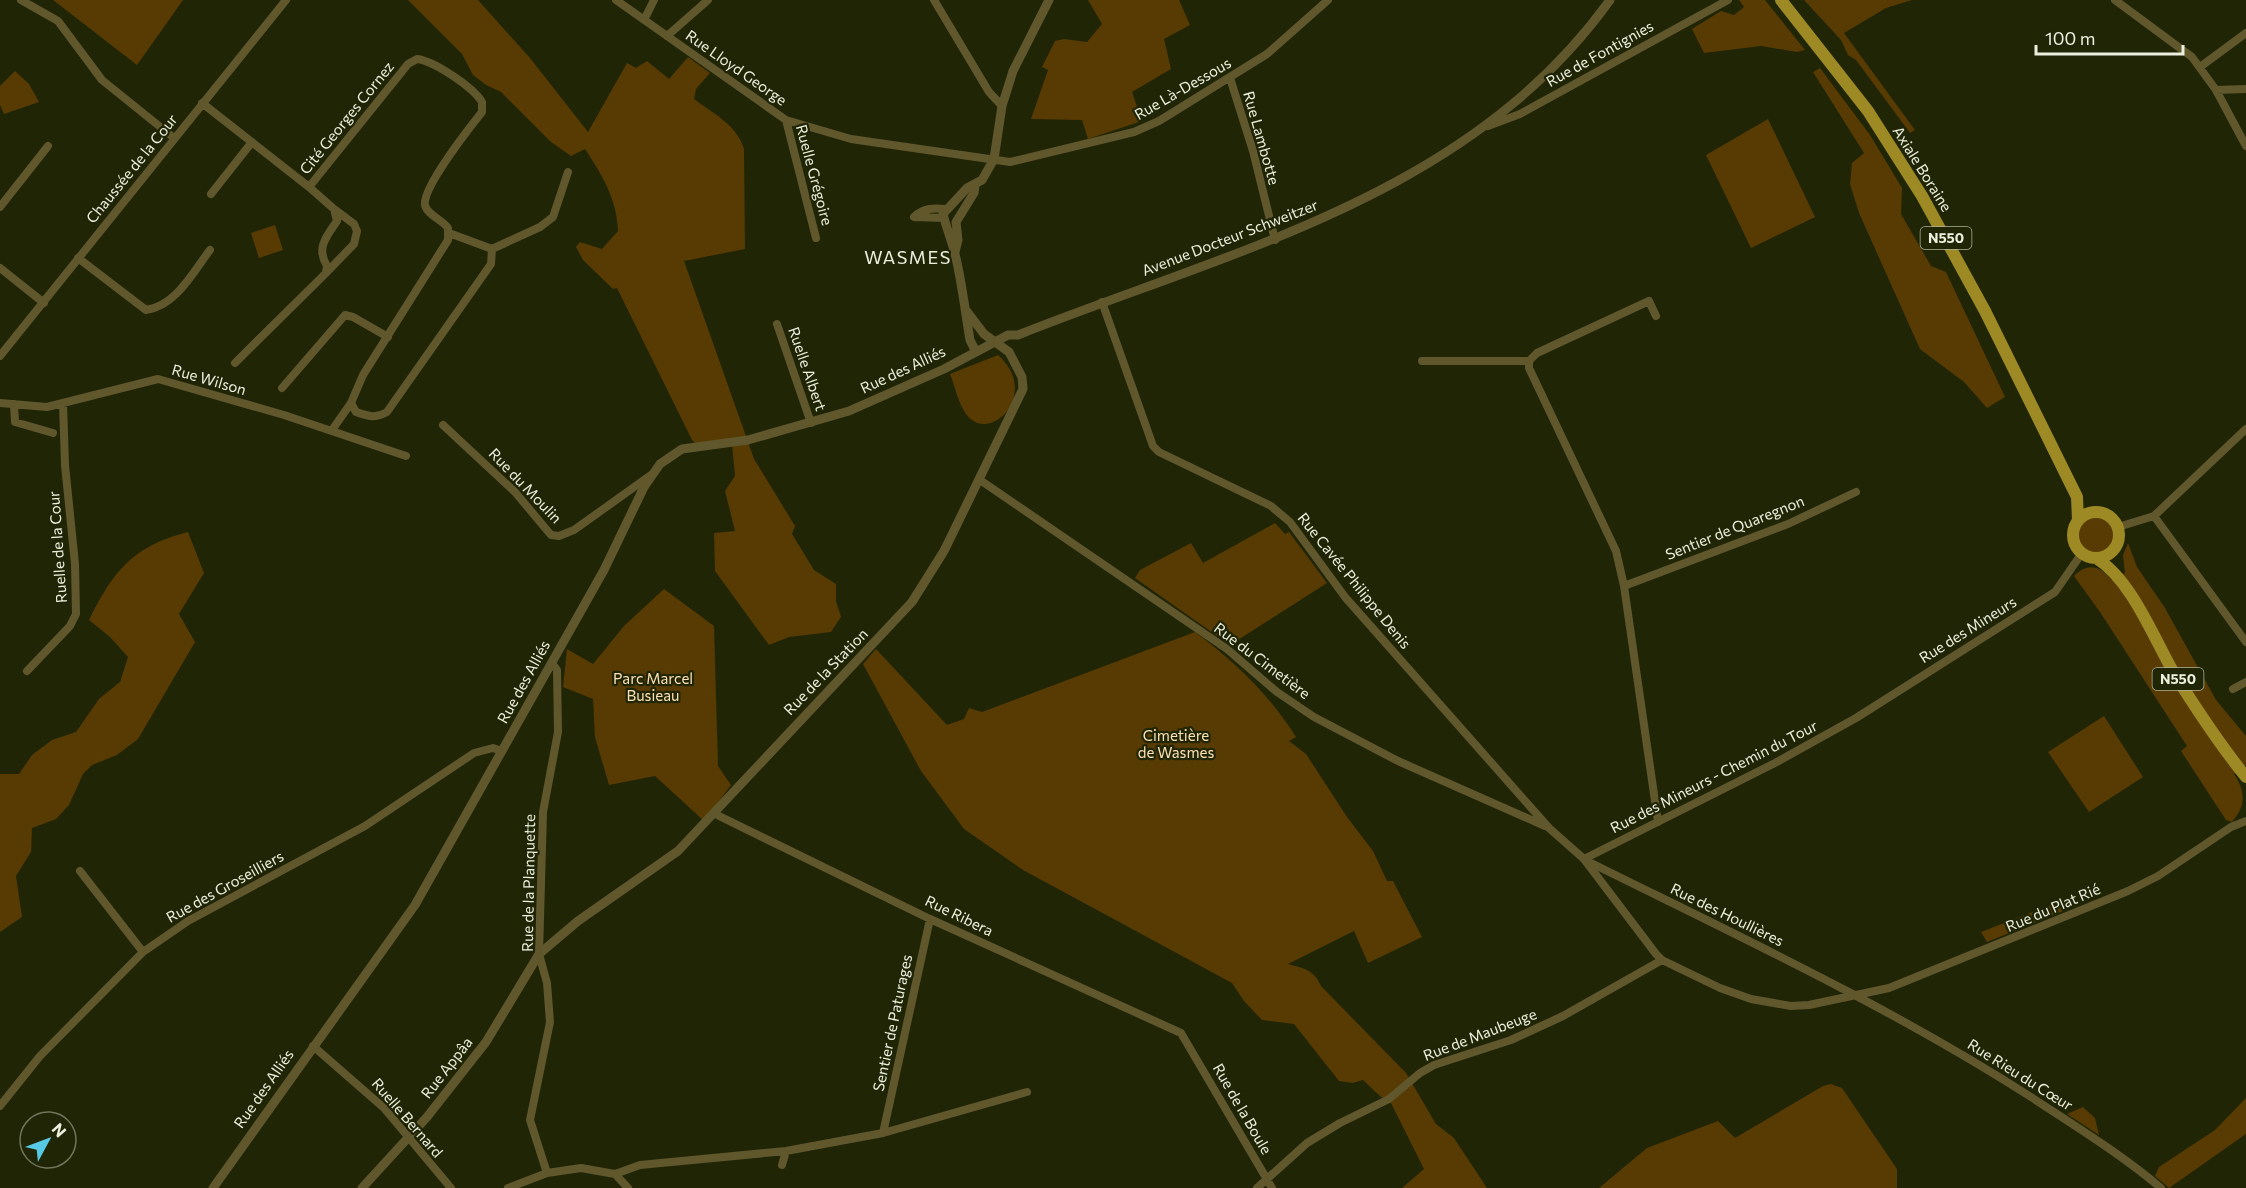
<svg xmlns="http://www.w3.org/2000/svg" width="2246" height="1188" viewBox="0 0 2246 1188" font-family="Commissioner,sans-serif">
<rect width="100%" height="100%" fill="#202506"/>
<!-- green -->
<path fill="#573b02" d="M 53,0 L 183,0 L 137,65 Z
M 408,0 L 478,0 L 530,58 L 588,132 L 627,63 L 636,68 L 647,61 L 669,79 L 688,57 L 710,73 L 696,89 L 694,99 C 714,114 737,125 744,149 L 745,249 L 684,261 L 754,459 L 795,526 L 792,534 L 814,570 L 836,584 L 836,601 L 841,617 L 831,632 L 789,637 L 769,645 L 715,571 L 714,533 L 735,531 L 725,491 L 735,476 L 732,444 L 699,447 L 692,440 L 617,288 L 613,289 L 583,260 L 576,247 L 580,242 L 602,249 L 618,231 C 617,199 602,175 585,149 L 571,156 L 551,142 L 501,92 L 486,85 L 473,75 L 462,54 Z
M 1088,0 L 1179,0 L 1190,25 L 1164,39 L 1171,69 L 1132,92 L 1142,121 L 1088,139 L 1082,120 L 1031,119 L 1048,70 L 1042,67 L 1055,41 L 1064,39 L 1087,42 L 1102,24 Z
M 1739,0 L 1765,0 L 1805,50 L 1797,52 L 1761,46 L 1704,53 L 1692,29 L 1721,11 L 1734,15 L 1744,7 Z
M 1804,0 L 1912,0 L 1886,8 L 1844,33 L 1915,130 L 1910,133 L 1856,60 L 1848,55 L 1841,40 Z
M 1820,68 L 1870,135 L 1902,188 L 1901,214 L 1931,266 L 1946,272 L 2005,397 L 1987,408 L 1964,382 L 1920,349 L 1859,213 L 1850,184 L 1852,163 L 1864,153 L 1813,72 Z
M 15,71 L 29,84 L 39,102 L 4,114 L 0,105 L 0,86 Z
M 1768,119 L 1815,217 L 1751,248 L 1706,155 Z
M 275,225 L 283,250 L 259,258 L 251,233 Z
M 998,355 C 1042,394 989,446 966,414 C 958,403 955,386 950,374 Z
M2078 535a18 18 0 1 1 36 0a18 18 0 1 1-36 0Z
M 1275,523 L 1285,534 L 1289,532 L 1327,583 L 1230,645 L 1135,578 L 1140,570 L 1191,543 L 1203,563 Z
M 188,532 L 204,573 L 179,614 L 195,642 L 138,739 L 117,755 L 92,765 L 83,774 L 69,805 L 56,819 L 32,828 L 31,852 L 16,876 L 22,917 L 0,932 L 0,774 L 19,774 L 32,755 L 52,740 L 76,732 L 99,699 L 120,682 L 128,657 L 110,637 L 89,620 C 113,571 133,546 188,532 Z
M 2128,543 L 2137,567 L 2165,608 L 2216,700 L 2246,736 L 2246,765 L 2234,774 C 2246,792 2246,806 2232,822 L 2226,820 L 2181,751 L 2187,746 L 2100,612 L 2074,576 C 2088,562 2100,566 2112,580 L 2125,573 L 2123,555 Z
M 664,589 L 714,626 L 718,766 L 731,785 L 704,821 L 655,776 L 609,785 L 595,737 L 593,699 L 563,687 L 567,649 L 593,664 L 624,626 Z
M 1195,632 C 1235,662 1269,694 1296,737 L 1289,741 L 1306,754 L 1347,817 L 1373,851 L 1387,881 L 1393,881 L 1422,937 L 1368,963 L 1354,931 L 1288,964 C 1304,968 1314,970 1321,986 L 1406,1073 L 1436,1124 L 1454,1138 L 1487,1188 L 1402,1188 L 1424,1169 L 1389,1099 L 1381,1097 L 1363,1080 L 1353,1083 L 1339,1081 L 1294,1024 L 1262,1020 L 1244,1001 L 1232,983 L 1023,870 L 964,829 L 921,771 L 863,664 L 876,649 L 947,725 L 964,719 L 969,708 L 982,712 Z
M 2104,716 L 2143,777 L 2089,812 L 2048,752 Z
M 2072,897 L 2075,906 L 1987,942 L 1981,932 Z
M 1831,1084 L 1842,1088 L 1897,1169 L 1897,1188 L 1599,1188 L 1647,1148 L 1718,1121 L 1735,1138 L 1823,1086 Z
M 2246,1098 L 2246,1134 L 2169,1188 L 2155,1176 L 2159,1167 L 2215,1130 Z
M 2083,1107 L 2095,1118 L 2099,1135 L 2067,1114 Z"/>
<g fill="none" stroke-linecap="round" stroke-linejoin="round">
<!-- minor -->
<path stroke="#60572c" stroke-width="8" d="M 21,0 L 58,21 L 102,80 L 174,138
M 616,0 L 786,120 L 851,139 L 1010,162 L 1134,132 L 1159,121 L 1267,54 L 1328,0
M 934,0 L 989,92 L 1002,106
M 2115,0 L 2192,57 L 2216,90 L 2246,146
M 644,20 L 654,0
M 667,36 L 708,0
M 2200,67 L 2246,33
M 1230,78 L 1253,151 L 1275,240
M 2216,90 L 2246,89
M 202,103 L 309,187
M 786,120 L 816,238
M 1488,126 L 1520,114 L 1728,0
M 211,194 L 252,142
M 0,207 L 48,146
M 914,217 C 923,208 933,208 945,209
M 914,217 L 944,218
M 449,233 L 492,249 L 540,227 L 553,217 L 568,172
M 78,258 L 146,310 C 176,306 193,272 210,250
M 0,268 L 44,303
M 326,273 L 354,244 L 357,231 L 354,224 L 334,209
M 1102,302 L 1153,446 L 1159,452 L 1271,506 L 1290,522 L 1345,597 L 1549,828 L 1584,859 L 1656,954 L 1662,960 L 1720,988 L 1751,999 L 1791,1006 L 1809,1005 L 1889,988 L 2128,891 L 2158,876 L 2231,827 L 2246,821
M 777,324 L 811,423
M 0,356 L 286,0
M 1422,361 L 1529,361
M 235,363 L 326,273 L 327,266 C 316,248 326,237 337,221 L 334,209 L 309,187 L 408,64 L 417,59 C 434,61 473,87 482,102 L 482,112 C 470,127 422,188 425,205 C 427,215 443,220 448,228 L 448,240 L 363,375 L 351,403 L 332,430
M 282,388 L 345,315 L 353,317 L 388,337
M 0,403 L 47,407 L 158,379 L 284,415 L 406,456
M 351,403 L 356,412 C 368,416 376,419 387,412 L 491,264 L 492,249
M 14,404 L 15,422 L 53,433
M 443,425 L 515,492 L 551,535 L 559,536 L 574,530 L 651,475
M 980,480 L 1227,649 L 1277,692 L 1314,717 L 1398,761 L 1545,826
M 2154,516 L 2246,642
M 2118,527 L 2154,516 L 2246,429
M 1624,586 L 1616,551 L 1529,368 L 1529,361 L 1537,353 L 1649,301 L 1656,316
M 27,671 L 70,626 L 76,614 L 75,564 L 65,465 L 63,403
M 2233,689 L 2246,682
M 715,814 L 930,919 L 1181,1033 L 1272,1188
M 1658,822 L 1624,586 L 1788,524 L 1856,492
M 1584,859 L 1775,763 L 1856,718 L 2055,592 L 2082,553
M 1585,860 C 1736,935 1889,1006 2031,1097 C 2075,1126 2121,1154 2161,1188
M 80,871 L 143,952
M 313,1046 L 384,1108 L 451,1188
M 0,1106 L 40,1056 L 143,952 L 188,921 L 365,826 L 474,753 L 493,748 L 502,751
M 883,1133 L 930,919
M 782,1165 L 786,1151
M 547,1173 L 530,1120 L 550,1022 L 547,983 L 539,954 L 543,812 L 558,732 L 557,670 L 552,663
M 615,1174 L 640,1165 L 786,1151 L 883,1133 L 1027,1092
M 508,1188 L 547,1173 L 581,1168 L 615,1174 L 628,1188
M 1257,1188 L 1307,1143 L 1340,1123 L 1389,1099 L 1420,1073 L 1434,1065 L 1511,1040 L 1563,1016 L 1662,960"/>
<!-- tertiary -->
<path stroke="#60572c" stroke-width="9" d="M 955,252 L 958,240 L 956,222 L 974,193 L 975,186
M 976,352 L 970,340 C 965,311 962,282 955,254 C 952,241 946,227 943,214 L 967,188 L 982,180 L 994,159 L 1002,106 L 1013,71 L 1049,0
M 213,1188 L 415,905 L 604,570 L 644,487 L 660,464 L 682,449 L 748,440 L 849,411 L 944,369 L 1008,335 L 1018,335 C 1232,250 1468,197 1610,0
M 362,1188 L 427,1117 L 486,1042 L 539,954 L 578,921 L 678,851 L 912,602 L 944,551 L 1023,389 L 1022,377 L 1009,352 L 984,334 L 965,309"/>
<!-- primary -->
<path stroke="#9d8a24" stroke-width="12" d="M 1781,0 L 1868,111 L 1922,196 L 1985,311 L 2077,497 L 2078,521
M2073 535a23 23 0 1 1 46 0a23 23 0 1 1-46 0Z
M 2096,558 C 2132,580 2154,639 2175,675 C 2197,710 2220,745 2246,777"/>
</g>
<g text-anchor="middle" stroke-width="4.5" stroke-linejoin="round" paint-order="stroke">
<!-- shield labels -->
<g fill="#202506" stroke="#aeb29c" stroke-width="1.5">
<rect x="1920.5" y="227" width="51" height="22" rx="4.5"/>
<rect x="2152.5" y="668" width="51" height="22" rx="4.5"/>
</g>
<g font-size="14" font-weight="bold" fill="#ebefdd">
<text x="1946" y="243">N550</text>
<text x="2178" y="684">N550</text>
</g>
<!-- street labels -->
<g font-size="15" fill="#ebefdd" stroke="#202506">
<text transform="translate(1600 54) rotate(-29)" y="5">Rue de Fontignies</text>
<text transform="translate(736 68) rotate(35)" y="5">Rue Lloyd George</text>
<text transform="translate(1183 89) rotate(-30)" y="5">Rue Là-Dessous</text>
<text transform="translate(347 118) rotate(-51)" y="5">Cité Georges Cornez</text>
<text transform="translate(1261 138) rotate(74)" y="5">Rue Lambotte</text>
<text transform="translate(132 169) rotate(-51)" y="5">Chaussée de la Cour</text>
<text transform="translate(1922 169) rotate(58)" y="5">Axiale Boraine</text>
<text transform="translate(814 175) rotate(75)" y="5">Ruelle Grégoire</text>
<text transform="translate(1230 238) rotate(-21)" y="5">Avenue Docteur Schweitzer</text>
<text transform="translate(807 369) rotate(71)" y="5">Ruelle Albert</text>
<text transform="translate(903 370) rotate(-25)" y="5">Rue des Alliés</text>
<text transform="translate(209 380) rotate(16)" y="5">Rue Wilson</text>
<text transform="translate(525 486) rotate(46)" y="5">Rue du Moulin</text>
<text transform="translate(1735 528) rotate(-22)" y="5">Sentier de Quaregnon</text>
<text transform="translate(58 547) rotate(-94)" y="5">Ruelle de la Cour</text>
<text transform="translate(1354 581) rotate(51)" y="5">Rue Cavée Philippe Denis</text>
<text transform="translate(1968 630) rotate(-32)" y="5">Rue des Mineurs</text>
<text transform="translate(1262 661) rotate(37)" y="5">Rue du Cimetière</text>
<text transform="translate(826 672) rotate(-46)" y="5">Rue de la Station</text>
<text transform="translate(524 682) rotate(-61)" y="5">Rue des Alliés</text>
<text transform="translate(1714 777) rotate(-27)" y="5">Rue des Mineurs - Chemin du Tour</text>
<text transform="translate(529 883) rotate(-89)" y="5">Rue de la Planquette</text>
<text transform="translate(225 887) rotate(-29)" y="5">Rue des Groseilliers</text>
<text transform="translate(2053 908) rotate(-23)" y="5">Rue du Plat Rié</text>
<text transform="translate(1727 915) rotate(26)" y="5">Rue des Houllières</text>
<text transform="translate(959 916) rotate(26)" y="5">Rue Ribera</text>
<text transform="translate(893 1023) rotate(-78)" y="5">Sentier de Paturages</text>
<text transform="translate(1480 1035) rotate(-21)" y="5">Rue de Maubeuge</text>
<text transform="translate(447 1068) rotate(-52)" y="5">Rue Appâa</text>
<text transform="translate(2020 1075) rotate(32)" y="5">Rue Rieu du Cœur</text>
<text transform="translate(264 1089) rotate(-55)" y="5">Rue des Alliés</text>
<text transform="translate(1242 1109) rotate(60)" y="5">Rue de la Boule</text>
<text transform="translate(407 1118) rotate(49)" y="5">Ruelle Bernard</text>
</g>
<!-- park labels -->
<g font-size="15" fill="#fde0b3" stroke="#202506">
<text x="653" y="684">Parc Marcel<tspan x="653" dy="17">Busieau</tspan></text>
<text x="1176" y="741">Cimetière<tspan x="1176" dy="17">de Wasmes</tspan></text>
</g>
<!-- quarter labels -->
<g font-size="18" letter-spacing="1.5" fill="#ebefdd" stroke="#202506">
<text x="908" y="264">WASMES</text>
</g>
</g>
<!-- north arrow -->
<g transform="translate(48 1140) rotate(49)"><circle r="28" fill="#202506" stroke="#71765c" stroke-width="1.5"/>
<path d="M0-4.5L10 22L0 15L-10 22Z" fill="#58c9e4"/>
<text y="-9" font-size="16" font-weight="bold" text-anchor="middle" fill="#ebefdd">N</text>
</g>
<!-- scale -->
<path d="M2036 45v9h147v-9" fill="none" stroke="#ebefdd" stroke-width="3"/>
<text x="2045" y="45" font-size="18" fill="#ebefdd" stroke="#202506" stroke-width="4.5" paint-order="stroke">100 m</text>
</svg>
